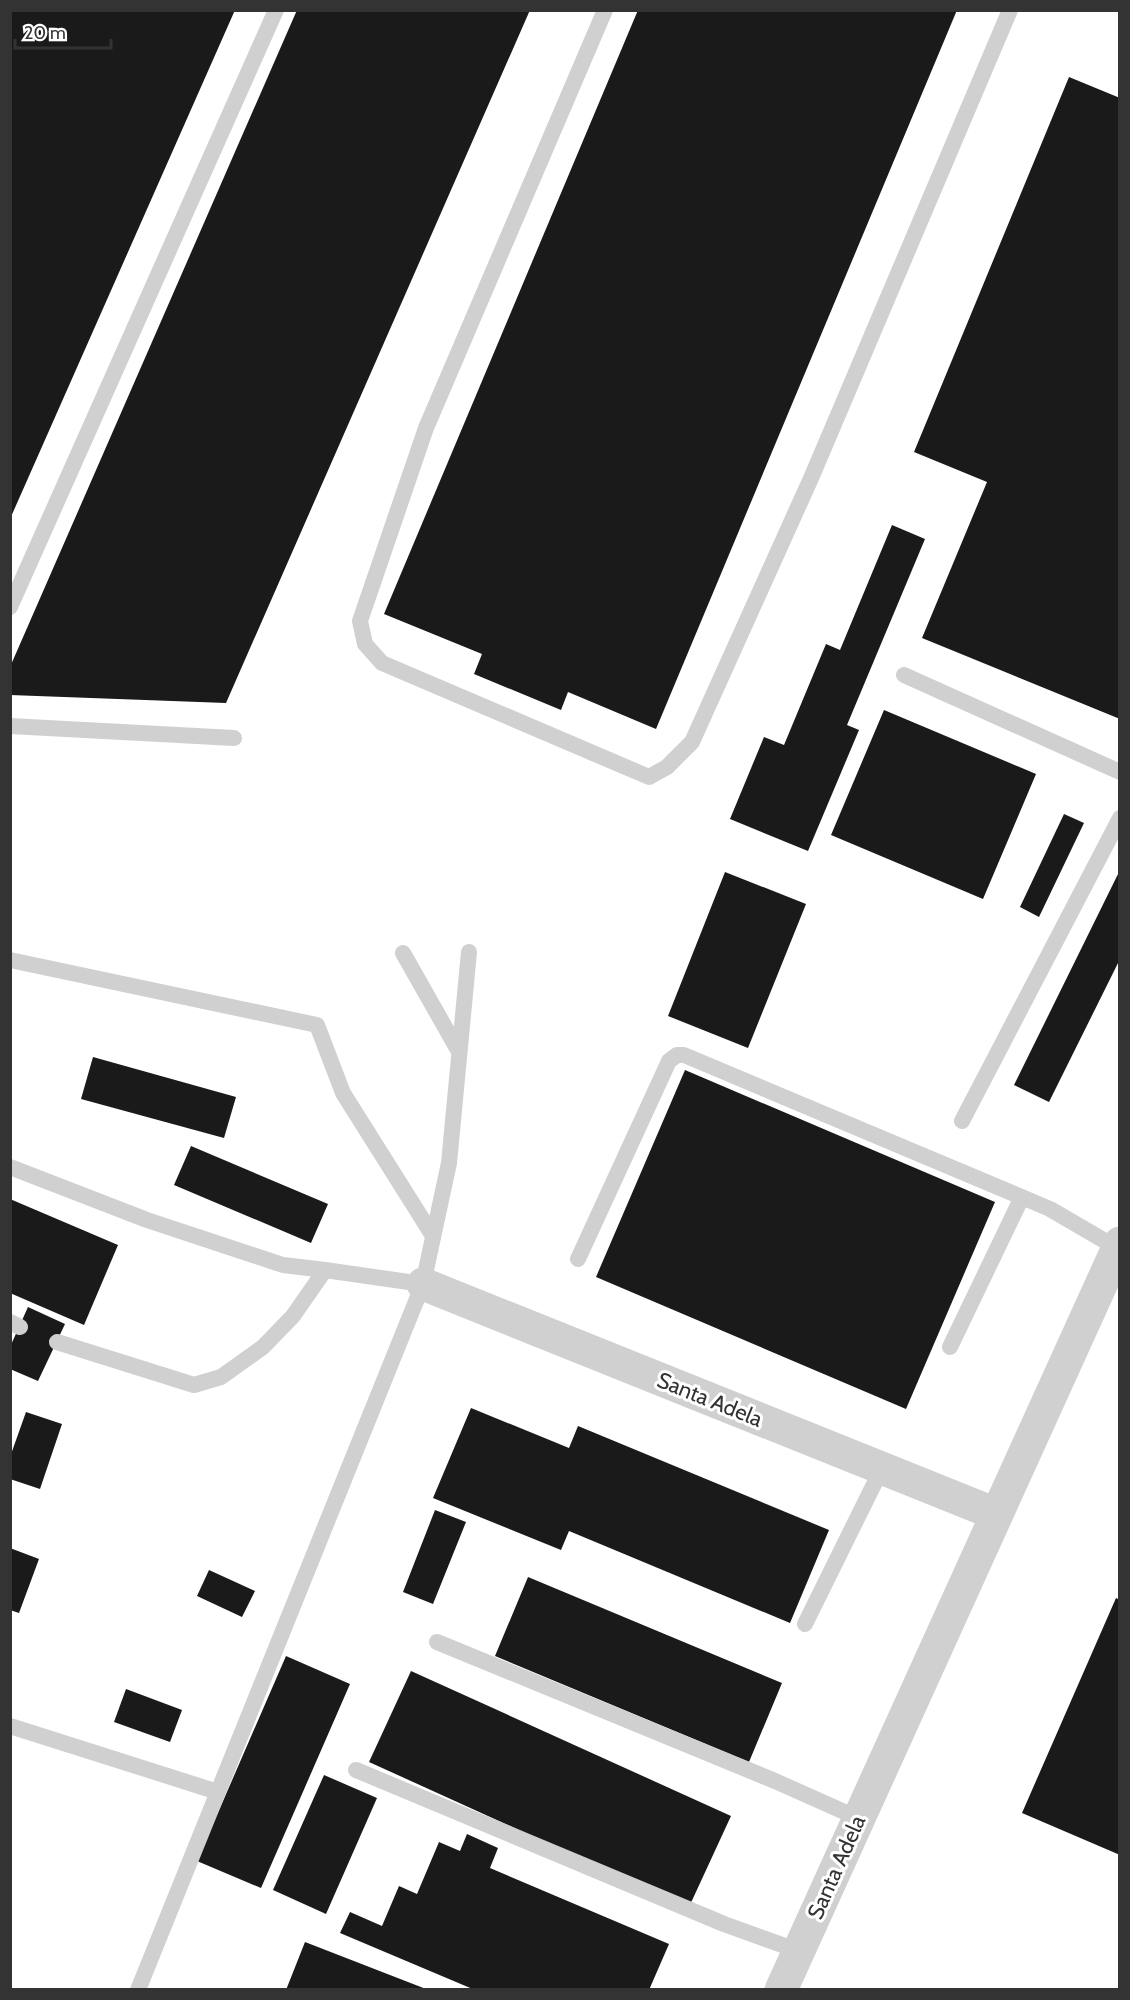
<svg xmlns="http://www.w3.org/2000/svg" width="1130" height="2000" viewBox="0 0 1130 2000" font-family="Cabin,sans-serif">
<rect width="100%" height="100%" fill="#fff"/>
<!-- building -->
<path fill="#1a1a1a" d="M 10,10 L 235,10 L 10,519 Z
M 297,10 L 530,10 L 226,703 L 10,695 L 10,667 Z
M 638,10 L 957,10 L 656,729 L 568,692 L 561,710 L 474,674 L 482,654 L 384,614 Z
M 1069,77 L 1120,98 L 1120,719 L 922,638 L 987,482 L 914,452 Z
M 892,525 L 925,539 L 847,725 L 859,730 L 808,851 L 730,819 L 764,737 L 784,745 L 826,644 L 840,650 Z
M 884,710 L 1036,774 L 983,899 L 831,835 Z
M 1064,814 L 1084,823 L 1039,917 L 1020,907 Z
M 1120,870 L 1120,959 L 1049,1102 L 1014,1085 Z
M 725,872 L 806,904 L 748,1048 L 668,1016 Z
M 93,1057 L 236,1097 L 224,1138 L 81,1099 Z
M 685,1070 L 995,1202 L 906,1409 L 596,1277 Z
M 191,1146 L 328,1204 L 311,1243 L 174,1185 Z
M 10,1199 L 118,1245 L 84,1325 L 10,1293 Z
M 28,1307 L 65,1324 L 38,1381 L 10,1369 L 10,1347 Z
M 471,1408 L 569,1448 L 578,1426 L 829,1530 L 790,1623 L 569,1531 L 561,1550 L 433,1498 Z
M 26,1412 L 62,1424 L 40,1489 L 10,1479 L 10,1457 Z
M 435,1510 L 466,1522 L 433,1604 L 403,1592 Z
M 10,1548 L 39,1559 L 19,1613 L 10,1610 Z
M 209,1570 L 255,1591 L 242,1617 L 197,1596 Z
M 528,1577 L 782,1683 L 749,1762 L 495,1656 Z
M 1116,1598 L 1120,1600 L 1120,1855 L 1022,1813 Z
M 286,1656 L 350,1684 L 261,1888 L 197,1861 Z
M 411,1671 L 731,1816 L 689,1907 L 369,1762 Z
M 126,1689 L 182,1710 L 170,1742 L 114,1722 Z
M 324,1775 L 377,1798 L 326,1914 L 273,1890 Z
M 467,1834 L 498,1848 L 490,1868 L 669,1944 L 649,1990 L 475,1990 L 340,1933 L 350,1912 L 382,1926 L 399,1886 L 417,1894 L 439,1842 L 460,1851 Z
M 305,1942 L 426,1989 L 426,1990 L 286,1990 Z"/>
<g fill="none" stroke-linecap="round" stroke-linejoin="round">
<!-- service -->
<path stroke="#d0d0d0" stroke-width="16" d="M 605,10 L 426,428 L 360,621 L 365,644 L 382,663 L 649,777 L 667,767 L 692,742 L 812,476 L 1010,10
M 10,607 L 276,10
M 904,675 L 1120,772
M 10,726 L 234,738
M 403,953 L 458,1050
M 10,960 L 317,1025 L 343,1093 L 433,1236
M 962,1121 L 1120,818
M 10,1167 L 147,1220 L 283,1265 L 325,1270 L 293,1316 L 263,1347 L 221,1377 L 194,1385 L 57,1342
M 578,1259 L 669,1061 L 677,1055 L 684,1055 L 1050,1209 L 1117,1248
M 325,1270 L 423,1284
M 10,1322 L 20,1327
M 950,1347 L 1022,1197
M 805,1624 L 882,1468
M 437,1642 L 775,1781 L 858,1818
M 10,1726 L 218,1792
M 356,1770 L 724,1924 L 799,1951
M 138,1990 L 423,1284 L 449,1163 L 469,952"/>
<!-- minor -->
<path stroke="#d0d0d0" stroke-width="33" d="M 423,1284 L 996,1514
M 781,1990 L 1120,1243"/>
</g>
<g text-anchor="middle" stroke-width="6" stroke-linejoin="round" paint-order="stroke">
<!-- street labels -->
<g font-size="22" fill="#333" stroke="#fff">
<text transform="translate(710 1399) rotate(22)" y="8">Santa Adela</text>
<text transform="translate(836 1867) rotate(-66)" y="8">Santa Adela</text>
</g>
</g>
<!-- border -->
<rect width="1130" height="2000" fill="none" stroke="#333333" stroke-width="24"/>
<!-- scale -->
<path d="M15 39v9h96v-9" fill="none" stroke="#333333" stroke-width="3"/>
<text x="24" y="39" font-size="18" fill="#333333" stroke="#ffffff" stroke-width="4.5" paint-order="stroke">20 m</text>
</svg>
